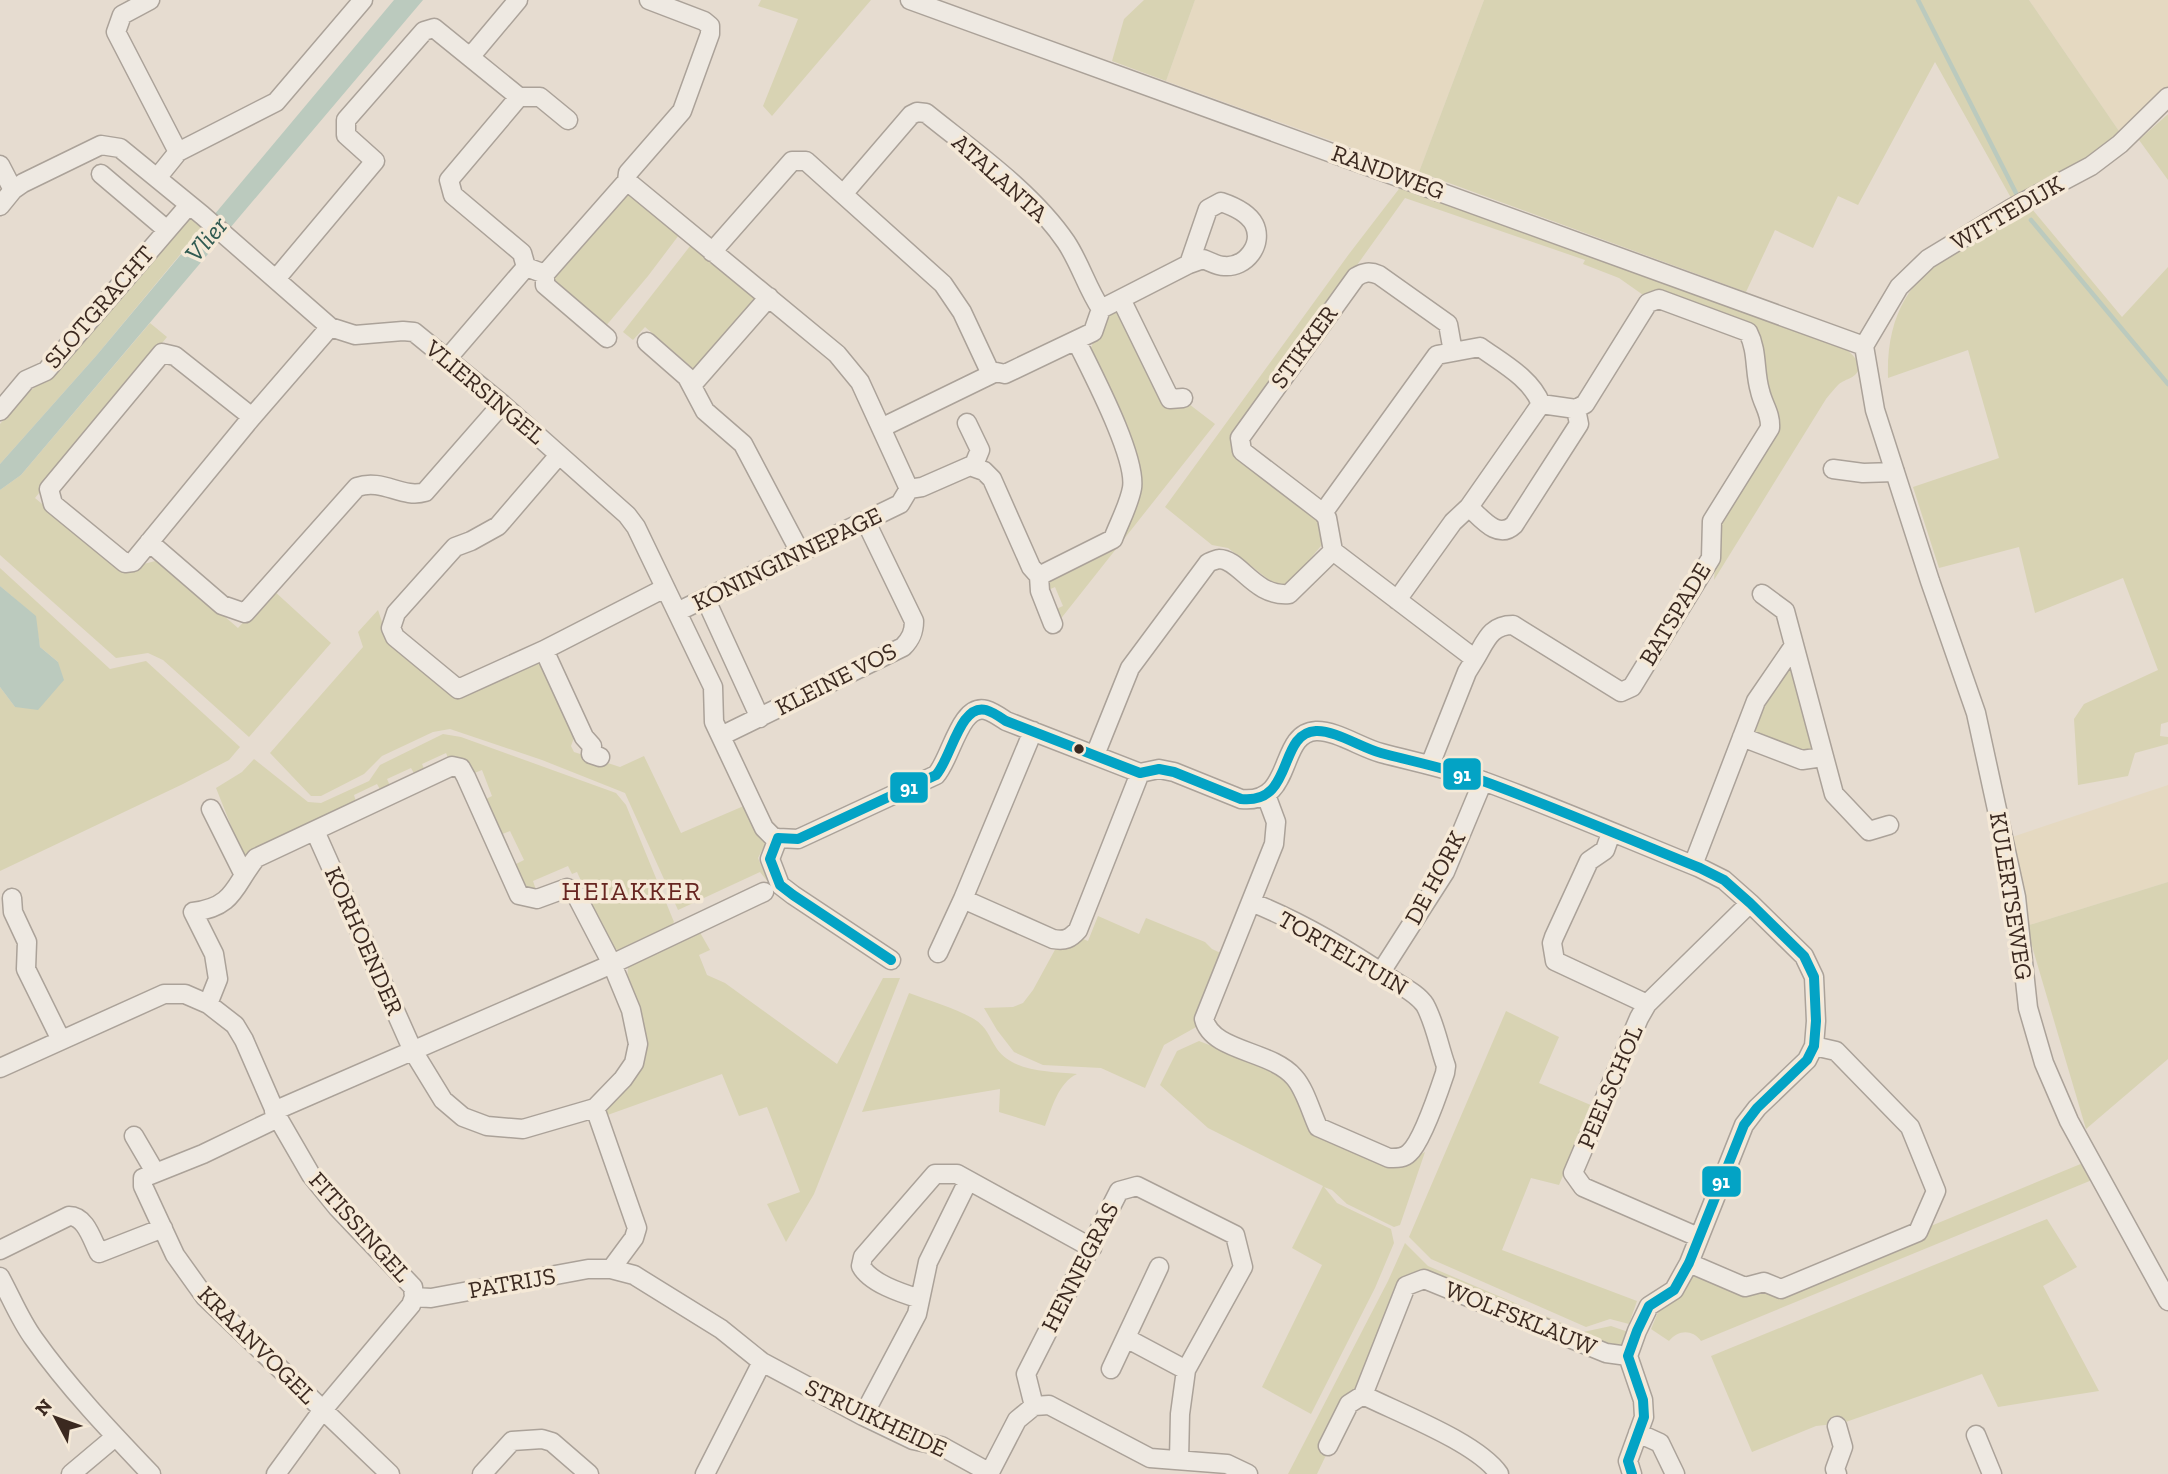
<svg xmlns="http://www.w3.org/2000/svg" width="2168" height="1474" viewBox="0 0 2168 1474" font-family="'Zilla Slab',serif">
<rect width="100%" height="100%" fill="#e6dcd0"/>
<!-- farmland -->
<path fill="#e5d9c1" d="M 1195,0 L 1484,0 L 1419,172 L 1166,81 Z
M 2029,0 L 2168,0 L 2168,88 L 2121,134 Z
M 2168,785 L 2168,882 L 2026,926 L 2023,893 L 2012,837 Z"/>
<!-- green -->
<path fill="#d8d3b3" d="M 761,0 L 871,0 L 772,116 L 763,106 L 798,19 L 758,6 Z
M 1144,0 L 1195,0 L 1166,81 L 1112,61 L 1124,19 Z
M 1484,0 L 2029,0 L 2121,134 L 2079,167 L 2015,205 L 1935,62 L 1858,205 L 1838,196 L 1813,248 L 1775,230 L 1746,292 L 1419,172 Z
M 2168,114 L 2168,180 L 2139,140 Z
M 1402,185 L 1612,264 L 1836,344 C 1849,350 1853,354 1860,366 C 1856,380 1847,377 1838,385 C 1834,389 1830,394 1826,399 L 1714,580 L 1718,528 L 1773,435 L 1753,337 L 1646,297 L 1619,278 L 1583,264 L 1585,260 L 1405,198 L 1234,437 L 1322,517 L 1325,541 L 1301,570 L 1283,586 L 1273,583 L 1228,548 L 1212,545 L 1165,507 L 1349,254 Z
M 632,188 L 682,231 L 648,276 L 594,340 L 587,334 L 596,323 L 551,281 Z
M 2032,209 L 2122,317 L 2168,267 L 2168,722 L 2161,724 L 2160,736 L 2168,737 L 2168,744 L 2135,753 L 2128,776 L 2078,785 L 2074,719 L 2084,704 L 2158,670 L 2123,578 L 2035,613 L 2019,547 L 1939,568 L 1913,487 L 1999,458 L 1968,350 L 1888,378 C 1885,274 1953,249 2032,209 Z
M 193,219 L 203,227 L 96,356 L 0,464 L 0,424 L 20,400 L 45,378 L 180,223 Z
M 694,241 L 760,297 L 695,370 L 645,327 L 633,340 L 623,332 Z
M 1120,303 L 1159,392 L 1185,401 L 1215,424 L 1059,621 L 1054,610 L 1063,606 L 1055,587 L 1046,591 L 1048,579 L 1118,540 L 1139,484 L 1088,356 L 1104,312 Z
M 150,323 L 167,337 L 35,498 L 121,570 L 159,560 L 238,628 L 273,590 L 331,643 L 249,737 L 163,660 L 148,653 L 116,658 L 0,555 L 0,490 L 21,475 Z
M 0,568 L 110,669 L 146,661 L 240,747 L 229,760 L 183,784 L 0,871 L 0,687 L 15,707 L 58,662 L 40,647 L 35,616 L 0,586 Z
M 378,610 L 387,637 L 457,694 L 539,656 L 575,735 L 571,746 L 574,752 L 620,767 L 644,756 L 681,833 L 746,805 L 769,837 L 758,858 L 768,882 L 760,872 L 678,910 L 625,793 L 542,760 L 450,729 L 433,732 L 382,756 L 364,774 L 321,796 L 311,796 L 270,753 L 363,647 L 358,632 Z
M 1792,667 L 1814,750 L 1798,753 L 1753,731 L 1754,725 L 1779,683 Z
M 443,734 L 461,737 L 616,793 L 626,805 L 674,922 L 665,933 L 620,951 L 611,947 L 577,872 L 572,874 L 568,866 L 533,881 L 536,890 L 525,889 L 514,865 L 524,860 L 510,831 L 500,835 L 484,800 L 492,796 L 482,770 L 472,774 L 449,760 L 446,753 L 422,764 L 426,773 L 416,777 L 411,768 L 387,779 L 391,788 L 382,793 L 377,784 L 354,795 L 357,805 L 249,857 L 243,856 L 216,788 L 242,772 L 254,759 L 308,802 L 321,803 L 369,781 L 380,765 Z
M 2168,882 L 2168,1059 L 2086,1129 L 2026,926 Z
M 1098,916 L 1139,934 L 1146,918 L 1205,942 L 1212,949 L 1225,955 L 1198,1026 L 1164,1045 L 1145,1088 L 1101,1068 L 1043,1065 L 1014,1052 L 997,1030 L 984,1008 L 1013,1007 L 1023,1003 L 1033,990 L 1057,946 L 1076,936 L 1088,941 Z
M 698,929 L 710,950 L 699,955 L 707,975 L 725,983 L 837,1064 L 883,978 L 900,978 L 814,1194 L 786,1242 L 767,1204 L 800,1192 L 767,1107 L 739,1116 L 722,1074 L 602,1117 L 604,1110 L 638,1068 L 627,982 L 628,967 L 690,938 L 689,933 Z
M 909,993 C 930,1001 955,1008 974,1019 C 987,1027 989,1037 997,1049 C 1015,1073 1050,1071 1077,1074 C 1058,1083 1052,1108 1045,1126 L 999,1112 L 1000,1089 L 862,1112 Z
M 1506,1011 L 1559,1037 L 1539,1083 L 1593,1106 L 1559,1185 L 1531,1178 L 1502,1250 L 1637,1301 L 1629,1324 L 1610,1319 L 1586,1327 L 1431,1259 L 1409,1237 Z
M 1199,1041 L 1284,1074 L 1292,1082 L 1313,1129 L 1396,1167 L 1425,1152 L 1400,1225 L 1394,1227 L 1347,1204 L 1332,1190 L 1324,1187 L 1337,1203 L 1391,1229 L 1394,1243 L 1375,1288 L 1311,1414 L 1262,1387 L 1322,1265 L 1292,1248 L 1323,1186 L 1208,1128 L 1160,1085 L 1177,1051 Z
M 2083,1163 L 2092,1180 L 1701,1341 C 1692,1329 1678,1330 1669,1341 L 1651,1329 L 1661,1305 L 1679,1298 L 1690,1275 L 1742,1295 L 1757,1288 L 1779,1295 L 1926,1228 Z
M 2047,1219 L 2077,1267 L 2043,1286 L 2099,1391 L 1998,1407 L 1982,1374 L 1843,1423 L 1816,1426 L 1752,1452 L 1711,1356 Z
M 1405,1243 L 1428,1266 L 1583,1332 L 1611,1326 L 1631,1333 L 1627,1346 L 1592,1341 L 1423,1272 L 1356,1393 L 1317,1474 L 1288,1474 L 1388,1281 Z"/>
<!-- water -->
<path fill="#bbcabe" d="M 394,0 L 423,0 L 21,475 L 0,490 L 0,464 L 96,356 Z
M 0,586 L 36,616 L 40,647 L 58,662 L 64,680 L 38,710 L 15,707 L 0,687 Z"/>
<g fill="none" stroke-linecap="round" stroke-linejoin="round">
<!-- stream -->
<path stroke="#bbcabe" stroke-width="4.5" d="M 1918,0 L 2018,197
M 2031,220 L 2168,384"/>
<!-- minor casing -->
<g stroke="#aba299" stroke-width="21">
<path id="minor" d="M 150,0 L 122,15 L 116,32 L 178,152
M 910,0 L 1864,346
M 471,56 L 518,0
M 519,97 L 540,97 L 568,120
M 0,165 L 13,190
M 101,174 L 167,230
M 157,178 L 178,152 L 276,102 L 363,0
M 627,181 L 628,173 L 682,111 L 710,34 L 710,26 L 704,21 L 649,0
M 844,193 L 911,115 L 917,112 L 926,113 C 973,151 1032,192 1066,242 C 1080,263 1087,288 1101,309 L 1093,332 L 1005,374 L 996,372 L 881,428
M 0,206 L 13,190 L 23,183 L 101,145 L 120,148 L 202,215 L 330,327 L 355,335 L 403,331 L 414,332 L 502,404 L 627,515 L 636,527 L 713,687 L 714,722 L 764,828 L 773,837 L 778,838
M 712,252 L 792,161 L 806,161 L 943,284 L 962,312 L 991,374
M 276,279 L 375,161 L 346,135 L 346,120 L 424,31 L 434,28 L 519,97 L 449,180 L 453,195 L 522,253 L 526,267 L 545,274
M 1121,299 L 1170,399 L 1183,398
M 1101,309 L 1189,264 L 1208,209 L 1221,202 C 1233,206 1248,213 1254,224 C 1264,244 1246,268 1224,266 C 1217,266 1209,261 1203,259 L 1189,264
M 607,338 L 545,285 L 545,274 L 627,181 L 837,354 L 860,382 L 909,489 L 900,504 L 677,612
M 647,342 L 687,377 L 705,411 L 743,444 L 800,552
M 1864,346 L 1875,410 L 1930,581 L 1976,713 L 2016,897 L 2028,1008 L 2044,1063 L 2069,1121 L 2168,1301
M 1864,346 L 1899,287 L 1928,259 L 2012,208 L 2091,166 L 2120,144 L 2168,97
M 447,359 L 526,267
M 692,385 L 769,297
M 0,411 L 26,380 L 46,371 L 189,205
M 252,417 L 175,356 L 162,353 L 49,489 L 53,504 L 125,563 L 133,562 L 252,417 L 330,327
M 967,423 L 980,450 L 973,467
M 559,455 L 498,526 L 471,541 L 455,547 L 396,613 L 391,628 L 395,637 L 458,689 L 544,650 L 665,588
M 1833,469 L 1863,473 L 1895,472
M 909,489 L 922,487 L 970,466 L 984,471 L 992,479 L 1031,567 L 1039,576 L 1113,539 C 1119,523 1129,505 1132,488 C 1137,457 1091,371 1076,340
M 1469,507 C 1482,519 1498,540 1514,525 L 1579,424 L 1576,409
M 1323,513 L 1242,451 L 1240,438 L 1356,277 C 1364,272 1370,271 1379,275 L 1448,324 L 1453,352
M 149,542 L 222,605 L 245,613 L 357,487 C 383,478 402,499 425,492 L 502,404
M 1333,551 L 1327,518 L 1323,513 L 1437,355 L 1480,347 C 1502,363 1531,378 1541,404 L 1576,409 L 1585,404 L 1648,303 L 1659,299 L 1748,332 C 1758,351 1754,371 1760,391 C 1763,405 1771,413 1770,428 L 1712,521 L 1711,558 L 1632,687 L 1621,692 L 1513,625 C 1490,625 1486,641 1475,659
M 1039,576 L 1040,591 L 1053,624
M 1762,594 L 1785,611 L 1834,794 L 1869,831 L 1889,825
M 706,600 L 760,718
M 1397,600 L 1453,522 L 1469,507 L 1541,404
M 544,650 L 584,737 L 592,746 L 591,754 L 600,757
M 721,736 L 903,647 C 911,639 914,632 914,621 L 866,522
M 1742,737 L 1802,760 L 1823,757
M 1095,755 L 1130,668 L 1208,563 C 1209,562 1218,559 1219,559 C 1240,559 1254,597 1289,594 L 1333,551 L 1475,659 L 1467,672 L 1430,765
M 211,809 L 243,873
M 1611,833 L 1605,850 L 1589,861 L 1554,937 L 1552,943 L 1555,961 L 1647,1004
M 1693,865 L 1756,701 L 1793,647
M 12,898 L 13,912 L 27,942 L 26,969 L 61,1040
M 963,899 L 1053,939 C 1065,941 1070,939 1078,930 L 1140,773
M 1251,902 C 1301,922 1347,949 1391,979 C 1403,987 1418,994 1425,1005 C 1435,1023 1439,1047 1446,1066 L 1445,1073 C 1439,1091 1422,1142 1409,1153 C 1403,1159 1396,1158 1389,1158 L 1318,1127 C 1311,1112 1305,1089 1294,1077 C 1271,1050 1212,1052 1204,1019 L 1274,844 L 1276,822 L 1266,795
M 938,953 L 963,899 L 1033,731
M 891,960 L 793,895 L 780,885 L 770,859 L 778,838 L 798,839 L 936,775 C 951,759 960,703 986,710 C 993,712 1000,717 1006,721 L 1140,773 L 1159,769 L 1174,772 L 1241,799 C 1295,805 1277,733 1316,731 C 1335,730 1362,748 1381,753 C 1415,762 1450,769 1483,781 C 1557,808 1628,839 1700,868 L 1724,880 L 1750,903 L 1804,956 L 1814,977 L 1816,1021 L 1814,1046 L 1807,1060 L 1757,1108 L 1744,1125 L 1689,1263 L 1674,1290 L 1649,1306 L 1637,1331 L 1628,1356 L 1643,1400 L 1644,1417 L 1628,1461 L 1632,1474
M 1381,972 L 1445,872 L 1483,781
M 208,1004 L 218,979 L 214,954 L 193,912 C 235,907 234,885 256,858 L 452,766 L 461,768 L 466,777 L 519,895 L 537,899 L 567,888 L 575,893 L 612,964 L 631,1010 L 638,1044 L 634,1063 L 623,1079 L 595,1108 L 523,1129 L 487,1126 L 463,1117 L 443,1100 L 413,1051 L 315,831
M 0,1068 L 164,994 L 185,994 L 208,1004 L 235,1025 L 244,1040 L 278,1118 L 311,1175 L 337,1207 L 413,1287 L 414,1297 L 411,1305 L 322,1411 L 276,1474
M 595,1108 L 637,1228 L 634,1238 L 611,1269
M 274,1111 L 612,964 L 764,892
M 278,1118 L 203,1154 L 143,1178 L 143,1186 L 175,1255 L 205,1297 L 390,1474
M 134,1136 L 155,1172
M 1698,1237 L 1583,1187 L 1573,1173 L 1639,1018 L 1647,1004 L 1750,903
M 0,1250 L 69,1216 C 86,1216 92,1240 99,1253 L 163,1228
M 1689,1263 L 1745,1287 L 1764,1282 L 1781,1289 L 1918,1232 L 1936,1191 L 1910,1127 L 1836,1051 L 1814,1046
M 0,1277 C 11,1297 20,1320 34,1339 C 68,1387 110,1431 151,1474
M 414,1297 L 431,1298 L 588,1269 L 611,1269 L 634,1275 L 721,1329 L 762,1362
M 920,1299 C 901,1293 870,1283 861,1266 L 863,1257 L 935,1174 L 957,1174 L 1092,1248
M 1126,1338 L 1186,1370
M 1111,1369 L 1159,1267
M 1363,1395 C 1399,1413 1478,1443 1499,1474
M 1034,1406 L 1026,1374 L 1119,1191 L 1137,1186 L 1235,1235 L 1243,1267 L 1186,1370 L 1180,1414 L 1179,1460
M 863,1416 L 917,1314 L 928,1262 L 968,1181
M 1638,1433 L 1660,1443 L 1675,1474
M 1976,1435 L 1992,1474
M 1328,1446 L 1349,1404 L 1363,1395 L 1406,1286 L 1424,1279 L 1606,1353 L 1628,1356
M 71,1474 L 115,1437
M 482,1474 L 512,1441 L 542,1439 L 552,1442 L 589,1474
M 705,1474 L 762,1362 L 863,1416 L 913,1440 L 941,1446 L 990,1473
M 989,1474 L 1017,1420 L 1034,1406 L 1049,1405 L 1150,1458 L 1227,1464 L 1248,1474
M 1837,1474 L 1835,1469 L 1843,1447 L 1837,1426"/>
</g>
<!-- minor -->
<use href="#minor" stroke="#eee9e2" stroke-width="18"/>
<!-- bus-1 casing -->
<g stroke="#f5e9d7" stroke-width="16">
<path id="bus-1" d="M 891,960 L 793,895 L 780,885 L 770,859 L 778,838 L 798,839 L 936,775 C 951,759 960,703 986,710 C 993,712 1000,717 1006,721 L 1140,773 L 1159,769 L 1174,772 L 1241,799 C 1295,805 1277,733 1316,731 C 1335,730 1362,748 1381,753 C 1415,762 1450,769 1483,781 C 1557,808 1628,839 1700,868 L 1724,880 L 1750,903 L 1804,956 L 1814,977 L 1816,1021 L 1814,1046 L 1807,1060 L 1757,1108 L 1744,1125 L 1689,1263 L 1674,1290 L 1649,1306 L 1637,1331 L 1628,1356 L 1643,1400 L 1644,1417 L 1628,1461 L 1632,1474"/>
</g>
<!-- bus-1 -->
<use href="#bus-1" stroke="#03a3c5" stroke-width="10"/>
</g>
<!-- markers -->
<circle fill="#3b2920" stroke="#f5e9d7" stroke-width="2.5" cx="1079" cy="749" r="6"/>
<g text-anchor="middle" stroke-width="7" stroke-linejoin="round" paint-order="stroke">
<!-- street labels -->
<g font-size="24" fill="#3b2920" stroke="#f5e9d7">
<text transform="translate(1388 172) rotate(20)" y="8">RANDWEG</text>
<text transform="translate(1000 178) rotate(42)" y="8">ATALANTA</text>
<text transform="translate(2007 213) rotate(-30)" y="8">WITTEDIJK</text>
<text transform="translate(99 307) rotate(-49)" y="8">SLOTGRACHT</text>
<text transform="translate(1304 347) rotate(-54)" y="8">STIKKER</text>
<text transform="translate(485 392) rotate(40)" y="8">VLIERSINGEL</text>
<text transform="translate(787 559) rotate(-26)" y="8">KONINGINNEPAGE</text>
<text transform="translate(1675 614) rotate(-59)" y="8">BATSPADE</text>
<text transform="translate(836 679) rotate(-27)" y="8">KLEINE VOS</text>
<text transform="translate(1435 878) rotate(-62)" y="8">DE HORK</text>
<text transform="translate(2011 896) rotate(81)" y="8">KULERTSEWEG</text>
<text transform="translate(364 941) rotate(66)" y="8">KORHOENDER</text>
<text transform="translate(1343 953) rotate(30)" y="8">TORTELTUIN</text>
<text transform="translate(1610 1087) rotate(-67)" y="8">PEELSCHOL</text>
<text transform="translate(360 1227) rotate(48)" y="8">FITISSINGEL</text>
<text transform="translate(1080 1267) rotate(-63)" y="8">HENNEGRAS</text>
<text transform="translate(512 1283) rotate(-10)" y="8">PATRIJS</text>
<text transform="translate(1521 1318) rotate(22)" y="8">WOLFSKLAUW</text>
<text transform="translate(257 1345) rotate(45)" y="8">KRAANVOGEL</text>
<text transform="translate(876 1418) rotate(25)" y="8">STRUIKHEIDE</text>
</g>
<!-- water labels -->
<g font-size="26" font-style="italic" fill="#305a51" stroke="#f5e9d7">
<text transform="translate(206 239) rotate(-50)" y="9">Vlier</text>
</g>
<!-- neighbourhood labels -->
<g font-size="26" letter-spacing="2" fill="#672520" stroke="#f5e9d7">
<text x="632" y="900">HEIAKKER</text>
</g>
</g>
<g stroke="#f5e9d7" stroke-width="2.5">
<rect x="1442" y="757" width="40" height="34" rx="7" fill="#03a3c5"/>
<rect x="889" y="771" width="40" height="33" rx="7" fill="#03a3c5"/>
<rect x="1701" y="1165" width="41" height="33" rx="7" fill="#03a3c5"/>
</g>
<g font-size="19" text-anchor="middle" font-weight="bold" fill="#fff">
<text x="1462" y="781">91</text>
<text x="909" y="794">91</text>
<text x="1721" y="1188">91</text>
</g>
<!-- north arrow -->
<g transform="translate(56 1418) rotate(311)" stroke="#f5e9d7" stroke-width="5" paint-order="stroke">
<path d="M0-5L12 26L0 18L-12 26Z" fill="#3b2920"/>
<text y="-10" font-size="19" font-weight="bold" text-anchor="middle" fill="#3b2920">N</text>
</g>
</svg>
